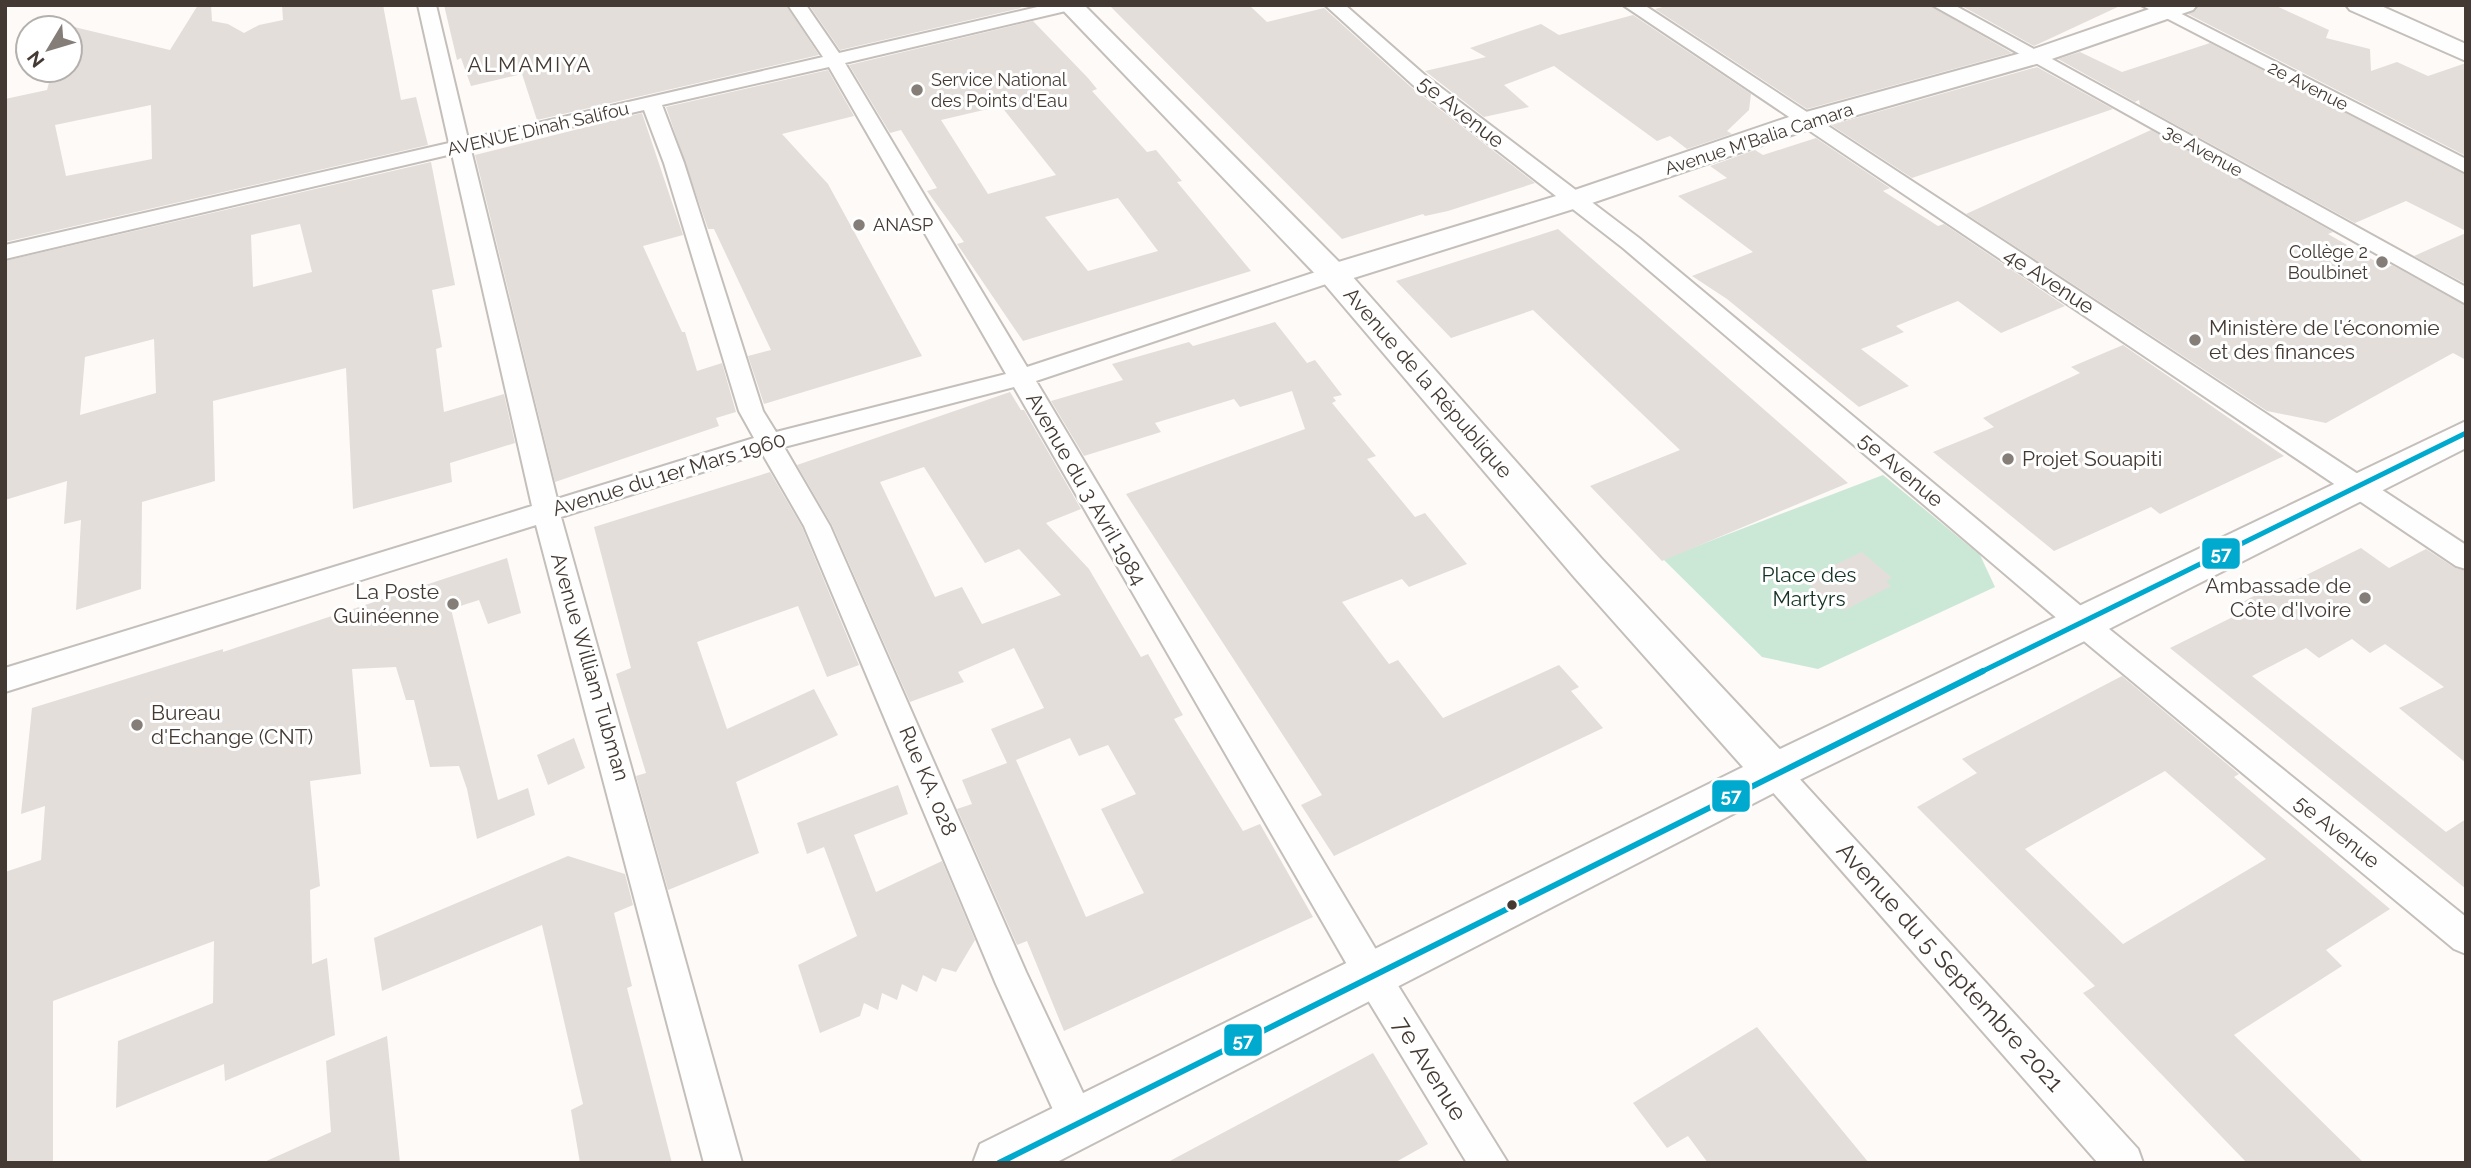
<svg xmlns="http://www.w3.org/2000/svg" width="2471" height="1168" viewBox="0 0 2471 1168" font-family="Raleway,sans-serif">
<rect width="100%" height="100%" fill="#fdfaf8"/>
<!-- green -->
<path fill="#cbe8d6" d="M 1883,475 L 1980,555 L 1995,587 L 1818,669 L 1762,657 L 1663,559 Z"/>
<!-- building -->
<path fill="#e4deda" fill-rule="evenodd" d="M 198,5 L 211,5 L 212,21 L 228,24 L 244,33 L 259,25 L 283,20 L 282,5 L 383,5 L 401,100 L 416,97 L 428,145 L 5,242 L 5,99 L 47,90 L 52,71 L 70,70 L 70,26 L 170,50 ZM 151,105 L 152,159 L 66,176 L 55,125 Z
M 444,5 L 786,5 L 819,55 L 537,120 L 522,74 L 471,86 L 461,58 L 457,60 Z
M 809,5 L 1019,5 L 1021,8 L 840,50 Z
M 1109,5 L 1249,5 L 1267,22 L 1324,8 L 1411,87 L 1535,183 L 1448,211 L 1425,216 L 1423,214 L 1342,239 Z
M 1670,5 L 1929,5 L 2012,53 L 1807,109 L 1655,9 Z
M 1960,5 L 2122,5 L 2034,46 Z
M 2199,5 L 2274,5 L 2329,30 L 2326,38 L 2370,49 L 2371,71 L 2397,62 L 2428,76 L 2466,63 L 2466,156 L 2188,14 Z
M 1633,15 L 1751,94 L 1749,110 L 1727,131 L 1732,134 L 1687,149 L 1670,136 L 1657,141 L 1554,66 L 1504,85 L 1529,107 L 1484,117 L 1425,71 L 1486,57 L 1470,48 L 1541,24 L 1559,35 Z
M 1033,21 L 1088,78 L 1097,89 L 1092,91 L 1147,152 L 1156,150 L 1182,181 L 1177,182 L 1251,271 L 1023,341 L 957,244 L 964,242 L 927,191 L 937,188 L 901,130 L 890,133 L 849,65 ZM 1001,106 L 1056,175 L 988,194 L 941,120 ZM 1118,198 L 1158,251 L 1088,271 L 1045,217 Z
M 2210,43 L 2466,175 L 2466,231 L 2406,201 L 2355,223 L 2140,105 L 2139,100 L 2135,102 L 2058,59 L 2080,52 L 2122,72 Z
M 2037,67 L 2113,109 L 1912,178 L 1831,125 Z
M 828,70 L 854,116 L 782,134 L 828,184 L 922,356 L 764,404 L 748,356 L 771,350 L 714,229 L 708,229 L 666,107 Z
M 642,113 L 683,235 L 643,246 L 682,332 L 685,332 L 697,371 L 722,363 L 736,412 L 716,418 L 719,426 L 555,482 L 475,155 Z
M 2151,130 L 2333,232 L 2328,234 L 2387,268 L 2392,265 L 2466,306 L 2466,360 L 2453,353 L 2326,423 L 2267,411 L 1966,214 Z
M 1816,138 L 1890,188 L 1883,191 L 1938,226 L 1944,224 L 2065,306 L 2001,333 L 1958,301 L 1896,326 L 1904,332 L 1861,349 L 1909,386 L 1859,407 L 1727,299 L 1692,276 L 1753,252 L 1678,196 L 1727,178 L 1710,166 L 1755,150 L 1763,155 Z
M 431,162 L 455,285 L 432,290 L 442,347 L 436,349 L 444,412 L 504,394 L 515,443 L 450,463 L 452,482 L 353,509 L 346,368 L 213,401 L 215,481 L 142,502 L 141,589 L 76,610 L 81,520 L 64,524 L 67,481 L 5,500 L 5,261 ZM 300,224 L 312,272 L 253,287 L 251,235 ZM 154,339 L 156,393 L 80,415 L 85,357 Z
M 1558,229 L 1848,483 L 1662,561 L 1590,486 L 1680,450 L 1533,310 L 1451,338 L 1396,281 Z
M 2466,233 L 2466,284 L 2414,256 Z
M 1275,322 L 1307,363 L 1315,360 L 1342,395 L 1333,397 L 1336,401 L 1332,403 L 1376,456 L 1367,459 L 1415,517 L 1425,513 L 1467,564 L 1409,587 L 1402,579 L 1342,602 L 1389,664 L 1398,660 L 1443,718 L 1559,665 L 1579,687 L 1571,691 L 1603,728 L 1334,856 L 1301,805 L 1322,795 L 1126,494 L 1305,429 L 1292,391 L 1240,407 L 1234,399 L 1155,423 L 1161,432 L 1084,456 L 1051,401 L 1123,380 L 1112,364 L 1189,342 L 1193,346 Z
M 2123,345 L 2284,456 L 2160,514 L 2151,507 L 2054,551 L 1933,452 L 1994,427 L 1983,418 L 2080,373 L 2071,367 Z
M 1010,392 L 1021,410 L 1024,410 L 1081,509 L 1046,523 L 1089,569 L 1141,657 L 1148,654 L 1183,715 L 1174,719 L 1243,831 L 1260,824 L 1313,917 L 1064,1031 L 1027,941 L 1017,945 L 957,809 L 972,804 L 962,780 L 1007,763 L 991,729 L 1044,708 L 1014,648 L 958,672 L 964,682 L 910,702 L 832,525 L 797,465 ZM 924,467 L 985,563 L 1019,549 L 1061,595 L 982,624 L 962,587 L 935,597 L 880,482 ZM 1070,738 L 1079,756 L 1108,745 L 1136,794 L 1101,809 L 1144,893 L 1086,917 L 1016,760 Z
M 770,472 L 802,527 L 859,665 L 827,677 L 798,606 L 697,642 L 727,729 L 814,689 L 838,735 L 736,782 L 759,853 L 668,890 L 636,776 L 646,773 L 616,674 L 631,668 L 594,527 Z
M 2361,548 L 2389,568 L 2426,549 L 2455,568 L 2466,571 L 2466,763 L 2399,708 L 2444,687 L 2385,644 L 2370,653 L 2352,639 L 2319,658 L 2306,648 L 2252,676 L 2446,832 L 2466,819 L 2466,889 L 2170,648 L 2251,608 L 2243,602 L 2271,586 L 2276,590 Z
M 1862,552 L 1892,578 L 1886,581 L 1891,586 L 1845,610 L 1836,604 L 1832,606 L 1804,579 Z
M 507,558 L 521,613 L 488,624 L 479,600 L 451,609 L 498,800 L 528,788 L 535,815 L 477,839 L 467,789 L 459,766 L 430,767 L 414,700 L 406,700 L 396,667 L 352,669 L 361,774 L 310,781 L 320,886 L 310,890 L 312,964 L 327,958 L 335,1035 L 225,1081 L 224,1064 L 116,1108 L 118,1041 L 213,1003 L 214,941 L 53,1001 L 53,1163 L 5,1163 L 5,872 L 41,860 L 45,806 L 21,814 L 32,708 L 223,649 L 223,652 Z
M 2122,676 L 2239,774 L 2234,777 L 2390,909 L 2326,950 L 2342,966 L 2234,1035 L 2364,1163 L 2247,1163 L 2083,993 L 2095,986 L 1917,807 L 1977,773 L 1962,759 ZM 2165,771 L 2266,859 L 2123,944 L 2025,849 Z
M 574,738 L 585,768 L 548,785 L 537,755 Z
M 898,785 L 908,814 L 854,835 L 876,892 L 942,861 L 975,940 L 956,972 L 942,968 L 936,982 L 923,975 L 917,992 L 902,984 L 897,1000 L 882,993 L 878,1010 L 864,1003 L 860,1016 L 820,1033 L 798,965 L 857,936 L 824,847 L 807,854 L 797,823 Z
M 568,856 L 625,874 L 633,905 L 614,913 L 632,986 L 627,988 L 672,1163 L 580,1163 L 571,1110 L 583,1104 L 542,925 L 382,991 L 374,938 Z
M 1757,1027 L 1869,1163 L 1708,1163 L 1688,1136 L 1667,1148 L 1633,1103 Z
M 387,1036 L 400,1163 L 262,1163 L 331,1132 L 326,1061 Z
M 1373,1053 L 1428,1144 L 1394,1163 L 1166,1163 Z"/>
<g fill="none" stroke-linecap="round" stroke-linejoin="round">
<!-- street casing -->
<g stroke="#c4bfba" stroke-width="4">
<path id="street" d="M 418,5 L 436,5 L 468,139 L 823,57 L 788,5 L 806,5 L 839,53 L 1046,5 L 1079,5 L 1070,10 L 845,63 L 1027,367 L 1325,269 L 1341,269 L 1344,274 L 1341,279 L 1036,381 L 1384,963 L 1508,1163 L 1467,1163 L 1360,987 L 1014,387 L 784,447 L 830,526 L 1026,972 L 1091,1110 L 1097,1123 L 1091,1136 L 1078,1142 L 1065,1136 L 996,984 L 804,526 L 762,453 L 561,517 L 742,1163 L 704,1163 L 536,525 L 5,692 L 5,668 L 532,506 L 452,154 L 5,259 L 5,245 L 449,143 ZM 829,67 L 1006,374 L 776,432 L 763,411 L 684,163 L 662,105 ZM 644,110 L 664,163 L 739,411 L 754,438 L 557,499 L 471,150 Z
M 1325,5 L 1345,5 L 1427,77 L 1639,238 L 2093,616 L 2466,917 L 2466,954 L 2454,949 L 2073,632 L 1623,248 L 1413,85 Z
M 1623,5 L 1644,5 L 2466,545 L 2466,569 L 2456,566 Z
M 1932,5 L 1954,5 L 2466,287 L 2466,304 Z
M 2141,5 L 2164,5 L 2466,159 L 2466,173 Z
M 1774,759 L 1785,763 L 2138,1149 L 2143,1163 L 2098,1163 L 1763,781 L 1758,772 L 1763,763 Z"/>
</g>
<!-- secondary casing -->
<g stroke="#c4bfba" stroke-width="4">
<path id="secondary" d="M 2161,5 L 2197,5 L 2193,10 L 2043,62 L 1815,127 L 1586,205 L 1344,281 L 1333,283 L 1322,281 L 1318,274 L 1322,267 L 1566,193 L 1795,115 L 2025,52 Z
M 2346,5 L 2379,5 L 2466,44 L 2466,61 L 2350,10 Z
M 2466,421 L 2466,448 L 2097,635 L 1789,785 L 1774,790 L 1759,785 L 1752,772 L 1759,759 Z"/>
</g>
<!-- primary casing -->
<g stroke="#c4bfba" stroke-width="4">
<path id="primary" d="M 1058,5 L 1084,5 L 1344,267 L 1601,558 L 1789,759 L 1796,772 L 1789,785 L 1055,1163 L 973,1163 L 980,1144 L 1743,767 L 1575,578 L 1322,281 Z"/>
</g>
<!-- street -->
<use href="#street" fill="#fffefe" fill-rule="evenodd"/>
<!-- secondary -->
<use href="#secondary" fill="#fffefe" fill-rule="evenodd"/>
<!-- primary -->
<use href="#primary" fill="#fffefe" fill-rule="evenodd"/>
<!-- bus-1-far1 casing -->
<g stroke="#fff" stroke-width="10">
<path id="bus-1-far1" d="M 1979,673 L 2466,433"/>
</g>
<!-- bus-1 casing -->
<g stroke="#fff" stroke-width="11">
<path id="bus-1" d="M 999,1163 L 1983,671"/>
</g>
<!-- bus-1-far1 -->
<use href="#bus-1-far1" stroke="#00a9ce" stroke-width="5"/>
<!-- bus-1 -->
<use href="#bus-1" stroke="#00a9ce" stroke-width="6"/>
</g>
<!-- markers -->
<g fill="#857d78" stroke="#fff" stroke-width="2.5">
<circle cx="917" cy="90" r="7"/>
<circle cx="859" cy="225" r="7"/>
<circle cx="2382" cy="262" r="7"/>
<circle cx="2195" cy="340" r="7"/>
<circle cx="2008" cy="459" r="7"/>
<circle cx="2365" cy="598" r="7"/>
<circle cx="453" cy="604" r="7"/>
<circle cx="137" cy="725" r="7"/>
</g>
<circle fill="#443a33" stroke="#fff" stroke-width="2.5" cx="1512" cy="905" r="6"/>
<g text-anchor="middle" stroke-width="6" stroke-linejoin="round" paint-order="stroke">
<!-- far-poi labels -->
<g font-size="18" fill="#443a33" stroke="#fff" text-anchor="start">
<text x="931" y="86">Service National<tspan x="931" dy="21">des Points d'Eau</tspan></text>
<text x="873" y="231">ANASP</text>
<text x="2368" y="258" text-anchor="end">Collège 2<tspan x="2368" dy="21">Boulbinet</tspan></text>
</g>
<!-- far-street labels -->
<g font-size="18" fill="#443a33" stroke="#fff">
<text transform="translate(2308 86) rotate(27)" y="6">2e Avenue</text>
<text transform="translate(538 129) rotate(-13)" y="6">AVENUE Dinah Salifou</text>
<text transform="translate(1759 139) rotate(-18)" y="6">Avenue M'Balia Camara</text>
<text transform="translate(2203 151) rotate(29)" y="6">3e Avenue</text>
</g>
<!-- far-quarter labels -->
<g font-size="21" letter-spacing="2" fill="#443a33" stroke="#fff">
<text x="530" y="72">ALMAMIYA</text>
</g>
<!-- street labels -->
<g font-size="21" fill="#443a33" stroke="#fff">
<text transform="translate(1461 112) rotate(38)" y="7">5e Avenue</text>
<text transform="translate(2049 281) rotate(33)" y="7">4e Avenue</text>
<text transform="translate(1428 383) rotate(49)" y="7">Avenue de la République</text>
<text transform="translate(1901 470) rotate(40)" y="7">5e Avenue</text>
<text transform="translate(669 474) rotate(-17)" y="7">Avenue du 1er Mars 1960</text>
<text transform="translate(1086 489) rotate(60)" y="7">Avenue du 3 Avril 1984</text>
<text transform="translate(590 667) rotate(74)" y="7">Avenue William Tubman</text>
<text transform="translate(928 781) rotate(67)" y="7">Rue KA. 028</text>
<text transform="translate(2337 832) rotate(39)" y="7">5e Avenue</text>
</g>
<!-- poi labels -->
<g font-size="21" fill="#443a33" stroke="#fff" text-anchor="start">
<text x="2209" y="335">Ministère de l'économie<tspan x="2209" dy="24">et des finances</tspan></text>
<text x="2022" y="466">Projet Souapiti</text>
<text x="2351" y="593" text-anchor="end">Ambassade de<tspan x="2351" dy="24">Côte d'Ivoire</tspan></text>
<text x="439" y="599" text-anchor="end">La Poste<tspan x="439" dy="24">Guinéenne</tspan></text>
<text x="151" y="720">Bureau<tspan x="151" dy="24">d'Echange (CNT)</tspan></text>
</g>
<!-- park labels -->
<g font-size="21" fill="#143324" stroke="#fff">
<text x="1809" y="582">Place des<tspan x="1809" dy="24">Martyrs</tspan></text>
</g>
<!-- near-street labels -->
<g font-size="24" fill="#443a33" stroke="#fff">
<text transform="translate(1950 967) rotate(48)" y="8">Avenue du 5 Septembre 2021</text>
<text transform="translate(1430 1069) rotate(58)" y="8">7e Avenue</text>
</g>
</g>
<g stroke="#fff" stroke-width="2.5">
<rect x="2201" y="537" width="40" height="33" rx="7" fill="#00a9ce"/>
<rect x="1711" y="779" width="40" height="34" rx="7" fill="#00a9ce"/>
<rect x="1223" y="1023" width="40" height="34" rx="7" fill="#00a9ce"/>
</g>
<g font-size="19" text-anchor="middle" font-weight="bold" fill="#fff">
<text x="2221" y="560">57</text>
<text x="1731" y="802">57</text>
<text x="1243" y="1047">57</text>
</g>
<!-- border -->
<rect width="2471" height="1168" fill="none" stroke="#443a33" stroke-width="14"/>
<!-- north arrow -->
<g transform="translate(49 49) rotate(232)"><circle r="33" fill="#ffffff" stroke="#b4b0ad" stroke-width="2"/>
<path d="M0-5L12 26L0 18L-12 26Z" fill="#857d78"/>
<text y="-10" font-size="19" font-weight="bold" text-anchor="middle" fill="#443a33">N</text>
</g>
</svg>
